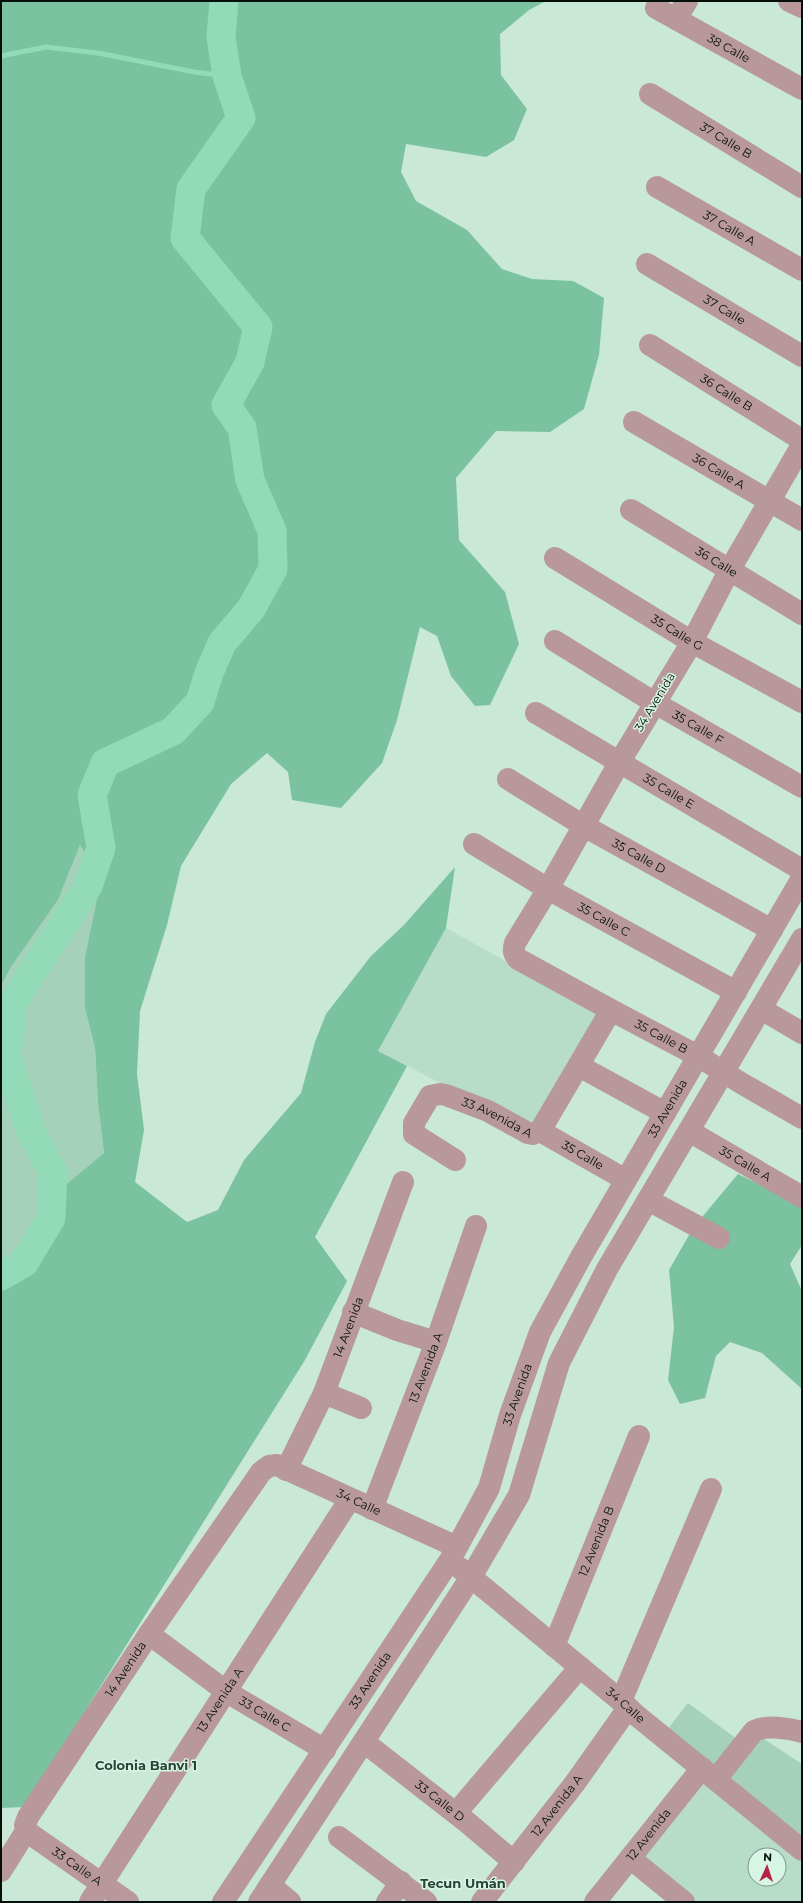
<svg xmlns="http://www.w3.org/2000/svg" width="803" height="1903" viewBox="0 0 803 1903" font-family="Montserrat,sans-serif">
<rect width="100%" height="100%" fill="#cae8d8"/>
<!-- built -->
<path fill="#b7ddca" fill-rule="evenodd" d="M 446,928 L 597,1012 L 530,1129 L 378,1051 Z
M 702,1780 L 802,1860 L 802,1902 L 695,1902 L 640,1856 ZM 755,1855 L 779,1855 L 779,1879 L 755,1879 Z"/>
<!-- green -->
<path fill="#a5d0ba" d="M 80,845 L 101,879 L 85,957 L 85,1008 L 95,1048 L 98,1103 L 104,1153 L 45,1202 L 29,1257 L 1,1284 L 1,986 L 11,967 L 58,900 Z
M 688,1703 L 741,1742 L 715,1771 L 667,1730 Z
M 761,1737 L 802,1764 L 802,1836 L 728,1778 Z"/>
<!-- forest -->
<path fill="#7ac2a0" d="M 1,1 L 546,1 L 529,10 L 500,34 L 501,75 L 527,109 L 514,140 L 486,157 L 406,144 L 401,172 L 416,201 L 467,230 L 502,269 L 532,279 L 573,281 L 604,298 L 599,355 L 584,409 L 550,432 L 496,431 L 456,478 L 459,540 L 505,592 L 519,644 L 490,705 L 475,706 L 451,676 L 437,636 L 420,627 L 397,720 L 382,763 L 341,808 L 292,800 L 288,772 L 267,753 L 231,784 L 181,866 L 167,925 L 140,1011 L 137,1074 L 144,1130 L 135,1182 L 187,1222 L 218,1210 L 244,1160 L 301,1093 L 315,1042 L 326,1014 L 371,956 L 404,925 L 455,867 L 446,928 L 378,1051 L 407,1066 L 315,1237 L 347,1281 L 305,1360 L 25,1807 L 1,1808 L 1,1284 L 29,1257 L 45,1202 L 104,1153 L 98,1103 L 95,1048 L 85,1008 L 85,957 L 101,879 L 80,845 L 58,900 L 11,967 L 1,986 Z
M 738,1174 L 802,1205 L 802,1245 L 790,1264 L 802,1291 L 802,1389 L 762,1353 L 730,1342 L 716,1356 L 705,1398 L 680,1404 L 668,1380 L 674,1327 L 669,1270 L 693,1228 Z"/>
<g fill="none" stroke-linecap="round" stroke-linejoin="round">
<!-- stream -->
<path stroke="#92dab8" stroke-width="5" d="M 1,56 L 46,47 L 98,53 L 194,72 L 227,76"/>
<!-- river -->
<path stroke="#92dab8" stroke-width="29" d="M 1,1276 L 24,1263 L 51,1218 L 53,1172 L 31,1132 L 7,1057 L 13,1002 L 88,886 L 101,848 L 92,795 L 105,763 L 173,731 L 200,702 L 209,673 L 222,643 L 251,609 L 273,569 L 272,531 L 250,480 L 242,428 L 226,405 L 250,362 L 258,327 L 185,238 L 191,189 L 241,118 L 227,76 L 221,37 L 224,1"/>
<!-- minor -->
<g stroke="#b8989a" stroke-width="22">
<path d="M 789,1 L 802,7"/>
<path id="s1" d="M 656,8 L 802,89"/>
<path d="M 676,19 L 687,1"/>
<path id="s2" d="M 650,94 L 802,187"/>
<path id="s3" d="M 657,187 L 802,270"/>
<path id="s4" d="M 647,264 L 802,356"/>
<path id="s5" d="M 650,345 L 802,440"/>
<path id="s6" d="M 634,422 L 802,520"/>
<path id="s7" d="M 802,445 L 729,571 L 692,642 L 619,763 L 548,889 L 515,943 C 513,950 513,953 518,959 L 611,1010 L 698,1056 L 741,1083 L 802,1118"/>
<path id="s8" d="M 631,510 L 802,614"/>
<path id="s9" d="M 555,558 L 692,642 L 802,702"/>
<path id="s10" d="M 555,641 L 655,703 L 802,787"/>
<path id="s11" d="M 536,713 L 802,870"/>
<path id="s12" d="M 508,779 L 584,826 L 772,930"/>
<path id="s13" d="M 474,844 L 548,889 L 736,992"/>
<path d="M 761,1009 L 802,1033"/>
<path d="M 579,1066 L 665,1113"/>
<path id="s14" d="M 540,1131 L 626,1180"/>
<path id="s15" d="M 689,1131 L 802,1197"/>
<path id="s16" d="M 455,1160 L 414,1134 L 414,1123 L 430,1096 L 440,1094 L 446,1095 L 488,1111 L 528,1133 L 533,1134 L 540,1131 L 611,1010"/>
<path d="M 648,1200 L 719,1238"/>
<path d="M 353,1312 L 397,1330 L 436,1342"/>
<path d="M 324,1393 L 361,1408"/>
<path id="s17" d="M 286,1470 L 324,1393 L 403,1182"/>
<path id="s18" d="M 372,1509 L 436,1342 L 476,1226"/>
<path id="s19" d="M 460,1568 L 621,1701 L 636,1715 L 802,1850"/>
<path id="s20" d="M 149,1634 L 227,1692 L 325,1750"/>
<path id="s21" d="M 554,1646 L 639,1436"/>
<path d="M 621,1701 L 711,1489"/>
<path id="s22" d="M 364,1742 L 468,1823 L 514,1862"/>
<path d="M 716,1779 L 754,1731 C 766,1725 789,1728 802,1732"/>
<path d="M 456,1813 L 580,1667"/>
<path id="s23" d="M 26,1831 L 128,1902"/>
<path d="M 339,1837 L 426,1902"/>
<path d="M 630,1858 L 684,1902"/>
<path id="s24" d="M 1,1871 L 26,1831 L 25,1825 L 28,1817 L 149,1634 L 261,1472 L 269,1466 L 277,1465 L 457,1547"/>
<path d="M 270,1885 L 290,1902"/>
<path id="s25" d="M 90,1902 L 350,1499"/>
<path id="s26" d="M 223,1902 L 450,1560 L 489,1488 L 510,1415 L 540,1332 L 581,1257 L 802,878"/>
<path d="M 259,1902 L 471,1577 L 519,1495 L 559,1363 L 607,1269 L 802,939"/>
<path d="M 387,1902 L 401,1882"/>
<path id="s27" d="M 482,1902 L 575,1783 L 628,1708"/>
<path id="s28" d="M 595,1902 L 702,1768"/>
</g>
</g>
<g text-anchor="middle" stroke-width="3" stroke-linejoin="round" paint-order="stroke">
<!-- street labels -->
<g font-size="12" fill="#06100b" stroke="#d7f5e5">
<text dy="4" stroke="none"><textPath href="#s1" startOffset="83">38 Calle</textPath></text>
<text dy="4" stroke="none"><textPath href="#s2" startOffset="89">37 Calle B</textPath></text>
<text dy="4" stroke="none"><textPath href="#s3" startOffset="83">37 Calle A</textPath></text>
<text dy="4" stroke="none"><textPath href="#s4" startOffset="90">37 Calle</textPath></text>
<text dy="4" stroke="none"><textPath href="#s5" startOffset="90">36 Calle B</textPath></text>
<text dy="4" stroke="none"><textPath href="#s6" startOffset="98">36 Calle A</textPath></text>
<text dy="4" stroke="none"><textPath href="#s8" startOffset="100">36 Calle</textPath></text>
<text dy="4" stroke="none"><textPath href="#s9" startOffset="143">35 Calle G</textPath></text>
<text transform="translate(655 702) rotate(-59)" y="4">34 Avenida</text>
<text dy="4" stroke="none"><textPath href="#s10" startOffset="167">35 Calle F</textPath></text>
<text dy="4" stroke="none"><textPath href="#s11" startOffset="154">35 Calle E</textPath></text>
<text dy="4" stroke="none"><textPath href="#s12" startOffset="152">35 Calle D</textPath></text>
<text dy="4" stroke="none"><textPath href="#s13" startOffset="150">35 Calle C</textPath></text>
<text dy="4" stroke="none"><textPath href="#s7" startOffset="755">35 Calle B</textPath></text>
<text dy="4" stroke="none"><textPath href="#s26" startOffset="914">33 Avenida</textPath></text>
<text dy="4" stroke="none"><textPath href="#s16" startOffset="163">33 Avenida A</textPath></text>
<text dy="4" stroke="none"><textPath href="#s14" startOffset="49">35 Calle</textPath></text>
<text dy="4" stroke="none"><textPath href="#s15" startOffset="65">35 Calle A</textPath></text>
<text dy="4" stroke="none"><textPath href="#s17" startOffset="156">14 Avenida</textPath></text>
<text dy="4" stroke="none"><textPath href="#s18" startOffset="151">13 Avenida A</textPath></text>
<text dy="4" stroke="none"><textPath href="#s26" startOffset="590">33 Avenida</textPath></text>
<text dy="4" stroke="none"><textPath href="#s24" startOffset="586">34 Calle</textPath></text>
<text dy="4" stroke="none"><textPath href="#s21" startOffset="113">12 Avenida B</textPath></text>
<text dy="4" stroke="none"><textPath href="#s24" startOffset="239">14 Avenida</textPath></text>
<text dy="4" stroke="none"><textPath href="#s26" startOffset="266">33 Avenida</textPath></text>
<text dy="4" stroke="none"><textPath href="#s25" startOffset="240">13 Avenida A</textPath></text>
<text dy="4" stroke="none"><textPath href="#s19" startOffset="215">34 Calle</textPath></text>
<text dy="4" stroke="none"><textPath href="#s20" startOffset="141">33 Calle C</textPath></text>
<text dy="4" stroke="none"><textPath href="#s22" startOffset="96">33 Calle D</textPath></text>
<text dy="4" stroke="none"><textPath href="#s27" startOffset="122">12 Avenida A</textPath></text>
<text dy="4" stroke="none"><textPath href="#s28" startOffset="86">12 Avenida</textPath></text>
<text dy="4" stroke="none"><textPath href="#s23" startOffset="62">33 Calle A</textPath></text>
</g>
<!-- neighbourhood labels -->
<g font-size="13" font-weight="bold" fill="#294236" stroke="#d7f5e5">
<text x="146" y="1770">Colonia Banvi 1</text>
<text x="463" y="1888">Tecun Umán</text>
</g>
</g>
<!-- border -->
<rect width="803" height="1903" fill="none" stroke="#06100b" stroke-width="4"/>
<!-- north arrow -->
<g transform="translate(767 1867) rotate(3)"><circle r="19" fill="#d7f5e5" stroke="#83998e"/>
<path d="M0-3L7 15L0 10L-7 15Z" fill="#b52345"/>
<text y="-6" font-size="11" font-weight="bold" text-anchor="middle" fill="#06100b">N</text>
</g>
</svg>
